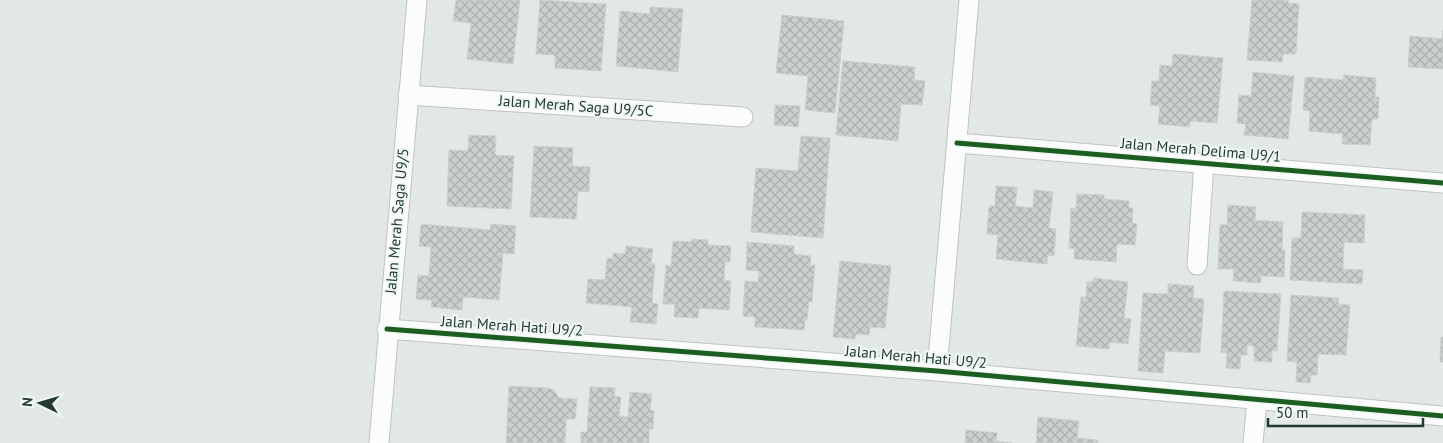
<svg xmlns="http://www.w3.org/2000/svg" width="1443" height="443" viewBox="0 0 1443 443" font-family="'PT Sans',sans-serif">
<defs>
<pattern id="building-cross-hatch" width="8" height="8" patternUnits="userSpaceOnUse" patternTransform="scale(1.25)"><rect width="8" height="8" fill="#cacfcd"/><path d="M0 0l8 8M0 8l8-8" fill="none" stroke="#adb2b1"/></pattern>
</defs>
<rect width="100%" height="100%" fill="#e2e8e5"/>
<!-- building -->
<path fill="url(#building-cross-hatch)" stroke="#cbd1ce" d="M 456,0 L 520,0 L 513,64 L 467,59 L 471,23 L 453,21 Z
M 540,0 L 606,4 L 601,71 L 555,68 L 555,55 L 536,54 Z
M 1252,0 L 1288,0 L 1288,3 L 1299,4 L 1296,54 L 1283,54 L 1282,62 L 1247,60 Z
M 650,7 L 683,9 L 678,72 L 616,66 L 620,11 L 650,14 Z
M 782,15 L 844,21 L 835,113 L 805,110 L 808,76 L 776,73 Z
M 1443,30 L 1443,69 L 1408,67 L 1410,36 L 1442,39 Z
M 1173,54 L 1223,58 L 1217,123 L 1190,121 L 1190,127 L 1158,124 L 1160,106 L 1150,105 L 1152,81 L 1159,81 L 1160,65 L 1172,66 Z
M 843,61 L 915,67 L 914,80 L 925,81 L 922,105 L 901,104 L 898,141 L 836,135 Z
M 1253,72 L 1294,76 L 1288,139 L 1244,135 L 1246,124 L 1237,123 L 1239,95 L 1251,96 Z
M 1344,75 L 1376,78 L 1375,97 L 1379,97 L 1378,119 L 1372,119 L 1370,145 L 1342,144 L 1343,134 L 1309,131 L 1310,111 L 1303,110 L 1305,77 L 1343,80 Z
M 775,105 L 800,106 L 798,127 L 774,125 Z
M 469,135 L 496,136 L 495,155 L 514,156 L 511,209 L 447,206 L 449,150 L 468,151 Z
M 801,136 L 830,138 L 823,238 L 751,232 L 756,168 L 798,171 Z
M 534,146 L 573,148 L 572,166 L 590,167 L 589,192 L 578,191 L 576,219 L 530,217 Z
M 996,186 L 1017,187 L 1015,206 L 1033,208 L 1034,190 L 1053,192 L 1049,228 L 1056,229 L 1054,256 L 1048,255 L 1047,264 L 996,259 L 998,235 L 987,234 L 989,206 L 995,206 Z
M 1077,194 L 1104,195 L 1104,199 L 1129,201 L 1129,208 L 1133,208 L 1132,223 L 1137,224 L 1135,245 L 1117,244 L 1116,262 L 1074,259 L 1075,249 L 1069,248 L 1071,208 L 1076,209 Z
M 1228,205 L 1256,207 L 1255,220 L 1283,222 L 1282,250 L 1285,250 L 1284,277 L 1261,276 L 1261,283 L 1233,281 L 1234,269 L 1218,269 L 1220,224 L 1227,225 Z
M 1302,212 L 1365,215 L 1364,243 L 1344,242 L 1343,269 L 1363,270 L 1362,284 L 1290,280 L 1292,238 L 1301,238 Z
M 421,224 L 490,230 L 491,224 L 516,226 L 514,254 L 503,253 L 499,300 L 463,297 L 462,310 L 431,307 L 432,300 L 416,299 L 418,275 L 429,276 L 431,247 L 419,246 Z
M 692,239 L 708,240 L 708,245 L 731,246 L 730,262 L 725,262 L 724,280 L 731,281 L 729,310 L 699,308 L 698,318 L 674,317 L 675,304 L 663,304 L 666,265 L 671,266 L 673,241 L 691,242 Z
M 747,242 L 794,246 L 794,254 L 811,256 L 810,265 L 815,265 L 812,302 L 809,301 L 807,320 L 805,320 L 804,330 L 755,327 L 755,317 L 743,316 L 745,281 L 758,282 L 759,271 L 746,270 Z
M 626,246 L 653,249 L 651,263 L 655,264 L 652,303 L 658,304 L 656,324 L 630,322 L 632,307 L 586,303 L 588,279 L 605,280 L 607,258 L 613,259 L 613,253 L 625,254 Z
M 840,261 L 891,266 L 885,328 L 870,327 L 869,335 L 856,334 L 855,339 L 833,337 Z
M 1094,278 L 1128,282 L 1124,318 L 1131,319 L 1128,344 L 1110,342 L 1109,349 L 1076,346 L 1081,297 L 1086,297 L 1087,282 L 1093,282 Z
M 1168,284 L 1194,286 L 1193,298 L 1204,299 L 1200,353 L 1165,351 L 1163,373 L 1138,371 L 1143,293 L 1168,294 Z
M 1224,291 L 1281,294 L 1277,351 L 1272,351 L 1272,362 L 1254,361 L 1254,346 L 1247,345 L 1247,355 L 1241,355 L 1240,369 L 1226,368 L 1227,353 L 1221,352 Z
M 1291,295 L 1339,298 L 1338,304 L 1350,305 L 1346,355 L 1318,354 L 1317,375 L 1311,375 L 1310,383 L 1296,382 L 1297,362 L 1287,361 Z
M 1441,337 L 1443,337 L 1443,362 L 1440,362 Z
M 509,386 L 547,388 L 554,390 L 559,398 L 577,399 L 575,419 L 566,419 L 565,443 L 506,443 Z
M 590,387 L 615,388 L 614,396 L 621,397 L 619,416 L 628,417 L 630,392 L 652,394 L 650,410 L 654,411 L 653,429 L 649,429 L 649,443 L 581,443 L 581,432 L 587,432 Z
M 1038,417 L 1079,421 L 1077,438 L 1098,440 L 1098,443 L 1036,443 Z
M 966,430 L 997,433 L 996,441 L 1012,443 L 965,443 Z"/>
<g fill="none" stroke-linecap="round" stroke-linejoin="round">
<!-- street casing -->
<g stroke="#bfc4c2" stroke-width="21">
<path id="street" d="M 408,95 L 743,117
M 957,143 L 1443,183
M 1197,265 L 1204,163
M 387,329 L 937,371 L 1443,416
M 937,371 L 969,0
M 379,443 L 417,0
M 1253,443 L 1257,400"/>
</g>
<!-- street -->
<use href="#street" stroke="#fbfcfb" stroke-width="19"/>
<!-- cycleway casing -->
<g stroke="#f0f7f4" stroke-width="8">
<path id="cycleway" d="M 957,143 L 1443,183
M 387,329 L 937,371 L 1443,416"/>
</g>
<!-- cycleway -->
<use href="#cycleway" stroke="#1b5e20" stroke-width="5"/>
</g>
<g text-anchor="middle" stroke-width="4" stroke-linejoin="round" paint-order="stroke">
<!-- street labels -->
<g font-size="15" fill="#223935" stroke="#f0f7f4">
<text transform="translate(576 106) rotate(4)" y="5">Jalan Merah Saga U9/5C</text>
<text transform="translate(1201 150) rotate(5)" y="5">Jalan Merah Delima U9/1</text>
<text transform="translate(397 221) rotate(-85)" y="5">Jalan Merah Saga U9/5</text>
<text transform="translate(512 326) rotate(4)" y="5">Jalan Merah Hati U9/2</text>
<text transform="translate(916 357) rotate(5)" y="5">Jalan Merah Hati U9/2</text>
</g>
</g>
<!-- north arrow -->
<g transform="translate(40 403) rotate(275)" stroke="#f0f7f4" stroke-width="4" paint-order="stroke">
<path d="M0-4L9 19L0 12L-9 19Z" fill="#223935"/>
<text y="-8" font-size="14" font-weight="bold" text-anchor="middle" fill="#223935">N</text>
</g>
<!-- scale -->
<path d="M1268 418v8h155v-8" fill="none" stroke="#223935" stroke-width="2.5"/>
<text x="1276" y="418" font-size="15" fill="#223935" stroke="#f0f7f4" stroke-width="4" paint-order="stroke">50 m</text>
</svg>
